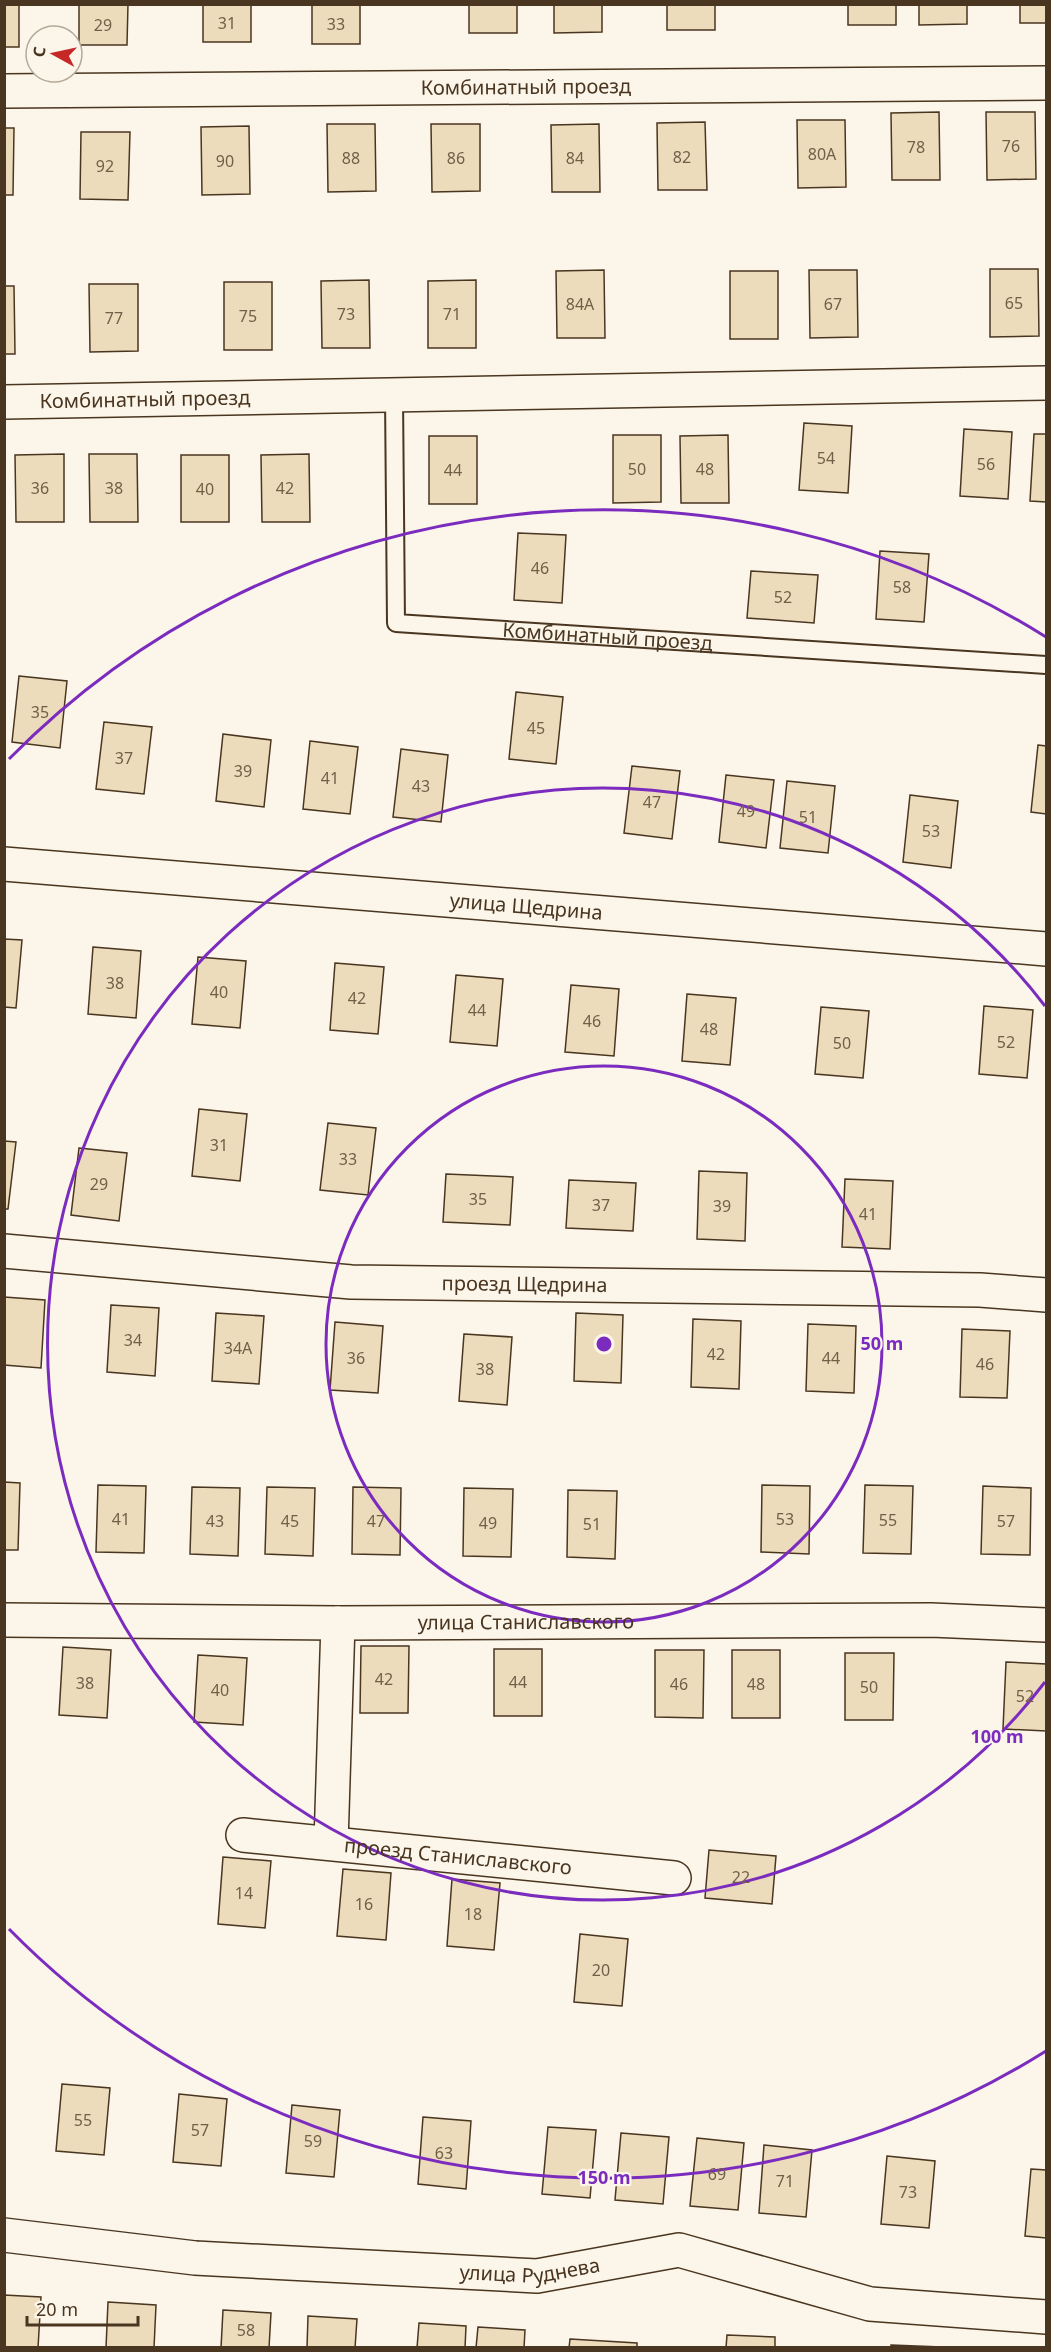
<svg xmlns="http://www.w3.org/2000/svg" width="1051" height="2352" viewBox="0 0 1051 2352" font-family="'Noto Sans',sans-serif">
<rect width="100%" height="100%" fill="#fbf6e9"/>
<!-- building -->
<path fill="#ecdcbc" stroke="#4a3520" stroke-width="1.5" d="M 4,4 L 19,4 L 19,47 L 4,47 Z
M 79,4 L 128,4 L 127,45 L 79,45 Z
M 203,4 L 251,4 L 251,42 L 203,42 Z
M 312,4 L 360,4 L 360,44 L 312,44 Z
M 469,4 L 517,4 L 517,33 L 469,33 Z
M 554,4 L 602,4 L 602,32 L 554,33 Z
M 667,4 L 715,4 L 715,30 L 667,30 Z
M 848,4 L 896,4 L 896,25 L 848,25 Z
M 919,4 L 967,4 L 967,24 L 919,25 Z
M 1020,4 L 1046,4 L 1046,23 L 1020,23 Z
M 939,112 L 940,180 L 892,180 L 891,113 Z
M 986,112 L 1035,112 L 1036,179 L 987,180 Z
M 797,120 L 845,120 L 846,187 L 798,188 Z
M 705,122 L 707,190 L 658,190 L 657,123 Z
M 327,124 L 375,124 L 376,191 L 328,192 Z
M 431,124 L 480,124 L 480,191 L 432,192 Z
M 599,124 L 600,192 L 552,192 L 551,125 Z
M 249,126 L 250,194 L 202,195 L 201,127 Z
M 4,128 L 14,128 L 13,195 L 4,195 Z
M 81,132 L 130,132 L 128,200 L 80,199 Z
M 990,269 L 1038,269 L 1039,336 L 990,337 Z
M 604,270 L 605,338 L 557,338 L 556,271 Z
M 809,270 L 857,270 L 858,337 L 810,338 Z
M 730,271 L 778,271 L 778,339 L 730,339 Z
M 369,280 L 370,348 L 322,348 L 321,281 Z
M 476,280 L 476,348 L 428,348 L 428,281 Z
M 224,282 L 272,282 L 272,350 L 224,350 Z
M 89,284 L 138,284 L 138,351 L 90,352 Z
M 4,286 L 14,286 L 15,354 L 4,354 Z
M 804,423 L 852,426 L 848,493 L 799,490 Z
M 964,429 L 1012,432 L 1008,499 L 960,496 Z
M 1034,434 L 1046,434 L 1046,502 L 1030,501 Z
M 613,435 L 661,435 L 661,502 L 613,503 Z
M 728,435 L 729,503 L 681,503 L 680,436 Z
M 429,436 L 477,436 L 477,504 L 429,504 Z
M 64,454 L 64,522 L 16,522 L 15,455 Z
M 89,454 L 137,454 L 138,522 L 90,522 Z
M 309,454 L 310,522 L 262,522 L 261,455 Z
M 181,455 L 229,455 L 229,522 L 181,522 Z
M 518,533 L 566,535 L 562,603 L 514,600 Z
M 880,551 L 929,554 L 924,622 L 876,619 Z
M 751,571 L 818,575 L 814,623 L 747,618 Z
M 19,676 L 67,681 L 60,748 L 12,742 Z
M 516,692 L 563,697 L 556,764 L 509,759 Z
M 104,722 L 152,727 L 144,794 L 96,789 Z
M 223,734 L 271,740 L 264,807 L 216,801 Z
M 310,741 L 358,747 L 350,814 L 303,809 Z
M 1038,745 L 1046,746 L 1046,814 L 1031,812 Z
M 401,749 L 448,755 L 441,822 L 393,817 Z
M 632,766 L 680,771 L 672,839 L 624,833 Z
M 726,775 L 774,780 L 766,848 L 719,842 Z
M 787,781 L 835,786 L 828,853 L 780,848 Z
M 910,795 L 958,801 L 951,868 L 903,862 Z
M 4,939 L 22,940 L 16,1008 L 4,1007 Z
M 93,947 L 141,951 L 136,1018 L 88,1014 Z
M 198,957 L 246,961 L 240,1028 L 192,1024 Z
M 335,963 L 384,967 L 378,1034 L 330,1030 Z
M 456,975 L 503,979 L 497,1046 L 450,1042 Z
M 571,985 L 619,989 L 614,1056 L 565,1052 Z
M 687,994 L 736,998 L 730,1065 L 682,1061 Z
M 984,1006 L 1033,1010 L 1027,1078 L 979,1074 Z
M 821,1007 L 869,1011 L 863,1078 L 815,1074 Z
M 199,1109 L 247,1114 L 240,1181 L 192,1176 Z
M 328,1123 L 376,1128 L 368,1195 L 320,1190 Z
M 4,1141 L 16,1142 L 8,1209 L 4,1209 Z
M 79,1148 L 127,1153 L 119,1221 L 71,1215 Z
M 699,1171 L 747,1173 L 745,1241 L 697,1239 Z
M 446,1174 L 513,1177 L 510,1225 L 443,1222 Z
M 845,1179 L 893,1181 L 890,1249 L 842,1247 Z
M 569,1180 L 636,1183 L 633,1231 L 566,1228 Z
M 4,1297 L 45,1300 L 41,1368 L 4,1365 Z
M 111,1305 L 159,1308 L 155,1376 L 107,1372 Z
M 216,1313 L 264,1316 L 259,1384 L 212,1381 Z
M 576,1313 L 623,1315 L 621,1383 L 574,1381 Z
M 693,1319 L 741,1321 L 739,1389 L 691,1387 Z
M 335,1322 L 383,1326 L 378,1393 L 330,1390 Z
M 808,1324 L 856,1326 L 854,1393 L 806,1391 Z
M 962,1329 L 1010,1331 L 1007,1398 L 960,1397 Z
M 464,1334 L 512,1337 L 507,1405 L 459,1401 Z
M 4,1482 L 20,1483 L 18,1550 L 4,1550 Z
M 98,1485 L 146,1486 L 144,1553 L 96,1552 Z
M 762,1485 L 810,1486 L 809,1554 L 761,1552 Z
M 865,1485 L 913,1486 L 911,1554 L 863,1553 Z
M 983,1486 L 1031,1488 L 1030,1555 L 981,1554 Z
M 192,1487 L 240,1488 L 238,1556 L 190,1554 Z
M 267,1487 L 315,1488 L 313,1556 L 265,1554 Z
M 353,1487 L 401,1488 L 400,1555 L 352,1554 Z
M 464,1488 L 513,1489 L 511,1557 L 463,1556 Z
M 568,1490 L 617,1491 L 615,1559 L 567,1557 Z
M 361,1646 L 409,1646 L 408,1713 L 360,1713 Z
M 63,1647 L 111,1650 L 107,1718 L 59,1715 Z
M 494,1649 L 542,1649 L 542,1716 L 494,1716 Z
M 655,1650 L 704,1650 L 703,1718 L 655,1717 Z
M 732,1650 L 780,1650 L 780,1718 L 732,1718 Z
M 845,1653 L 894,1653 L 893,1720 L 845,1720 Z
M 198,1655 L 247,1658 L 243,1725 L 194,1722 Z
M 1006,1662 L 1046,1664 L 1046,1731 L 1003,1729 Z
M 709,1850 L 776,1856 L 772,1904 L 705,1898 Z
M 223,1857 L 271,1861 L 265,1928 L 218,1924 Z
M 343,1869 L 391,1873 L 386,1940 L 337,1936 Z
M 452,1879 L 500,1883 L 494,1950 L 447,1946 Z
M 580,1934 L 628,1939 L 622,2006 L 574,2002 Z
M 62,2084 L 110,2088 L 104,2155 L 56,2151 Z
M 179,2094 L 227,2099 L 221,2166 L 173,2162 Z
M 292,2105 L 340,2110 L 334,2177 L 286,2173 Z
M 423,2117 L 471,2121 L 466,2189 L 418,2184 Z
M 548,2127 L 596,2130 L 590,2198 L 542,2194 Z
M 621,2133 L 669,2137 L 663,2204 L 615,2200 Z
M 697,2138 L 744,2143 L 738,2210 L 690,2206 Z
M 764,2145 L 812,2150 L 806,2217 L 759,2213 Z
M 887,2156 L 935,2161 L 929,2228 L 881,2224 Z
M 1031,2169 L 1046,2170 L 1046,2238 L 1025,2236 Z
M 4,2295 L 41,2297 L 38,2348 L 4,2348 Z
M 108,2302 L 156,2305 L 154,2348 L 106,2348 Z
M 223,2310 L 271,2313 L 269,2348 L 221,2348 Z
M 308,2316 L 357,2319 L 355,2348 L 307,2348 Z
M 419,2323 L 466,2326 L 465,2348 L 417,2348 Z
M 478,2327 L 525,2330 L 524,2348 L 476,2348 Z
M 727,2335 L 775,2337 L 775,2348 L 726,2348 Z
M 570,2339 L 637,2343 L 637,2348 L 569,2348 Z
M 891,2345 L 968,2348 L 891,2348 Z"/>
<g fill="none" stroke-linecap="round" stroke-linejoin="round">
<!-- service casing -->
<g stroke="#4a3520" stroke-width="20">
<g id="service">
<path id="s1" d="M 394,395 L 396,623 L 1046,665"/>
</g>
</g>
<!-- minor casing -->
<g stroke="#4a3520" stroke-width="36">
<g id="minor">
<path id="s2" d="M 4,91 L 1046,83"/>
<path id="s3" d="M 4,402 L 1046,383"/>
<path id="s4" d="M 4,864 L 1046,949"/>
<path id="s5" d="M 4,1251 L 351,1282 L 980,1290 L 1046,1295"/>
<path id="s6" d="M 4,1620 L 338,1623 L 931,1620 L 1046,1625"/>
<path id="s7" d="M 243,1835 L 674,1878"/>
<path d="M 331,1843 L 338,1623"/>
<path id="s8" d="M 4,2235 L 195,2258 L 537,2276 L 679,2250 L 870,2304 L 1046,2317"/>
</g>
</g>
<!-- service -->
<use href="#service" stroke="#fbf6e9" stroke-width="16"/>
<!-- minor -->
<use href="#minor" stroke="#fbf6e9" stroke-width="33"/>
</g>
<!-- distance rings -->
<g fill="none" stroke="#7b2cbf" stroke-width="3">
<circle cx="604" cy="1344" r="278"/>
<path d="M1045 1682A556 556 0 1 1 1045 1006"/>
<path d="M1046 2051A834 834 0 0 1 9 1929M9 759A834 834 0 0 1 1046 637"/>
</g>
<g text-anchor="middle" stroke-width="4.5" stroke-linejoin="round" paint-order="stroke">
<!-- number labels -->
<g font-size="16" fill="#725f47">
<text x="227" y="29">31</text>
<text x="336" y="30">33</text>
<text x="103" y="31">29</text>
<text x="1011" y="152">76</text>
<text x="916" y="153">78</text>
<text x="822" y="160">80А</text>
<text x="682" y="163">82</text>
<text x="351" y="164">88</text>
<text x="456" y="164">86</text>
<text x="575" y="164">84</text>
<text x="225" y="167">90</text>
<text x="105" y="172">92</text>
<text x="1014" y="309">65</text>
<text x="580" y="310">84А</text>
<text x="833" y="310">67</text>
<text x="346" y="320">73</text>
<text x="452" y="320">71</text>
<text x="248" y="322">75</text>
<text x="114" y="324">77</text>
<text x="826" y="464">54</text>
<text x="986" y="470">56</text>
<text x="637" y="475">50</text>
<text x="705" y="475">48</text>
<text x="453" y="476">44</text>
<text x="40" y="494">36</text>
<text x="114" y="494">38</text>
<text x="285" y="494">42</text>
<text x="205" y="495">40</text>
<text x="540" y="574">46</text>
<text x="902" y="593">58</text>
<text x="783" y="603">52</text>
<text x="40" y="718">35</text>
<text x="536" y="734">45</text>
<text x="124" y="764">37</text>
<text x="243" y="777">39</text>
<text x="330" y="784">41</text>
<text x="421" y="792">43</text>
<text x="652" y="808">47</text>
<text x="746" y="817">49</text>
<text x="808" y="823">51</text>
<text x="931" y="837">53</text>
<text x="115" y="989">38</text>
<text x="219" y="998">40</text>
<text x="357" y="1004">42</text>
<text x="477" y="1016">44</text>
<text x="592" y="1027">46</text>
<text x="709" y="1035">48</text>
<text x="1006" y="1048">52</text>
<text x="842" y="1049">50</text>
<text x="219" y="1151">31</text>
<text x="348" y="1165">33</text>
<text x="99" y="1190">29</text>
<text x="478" y="1205">35</text>
<text x="601" y="1211">37</text>
<text x="722" y="1212">39</text>
<text x="868" y="1220">41</text>
<text x="133" y="1346">34</text>
<text x="238" y="1354">34А</text>
<text x="716" y="1360">42</text>
<text x="356" y="1364">36</text>
<text x="831" y="1364">44</text>
<text x="985" y="1370">46</text>
<text x="485" y="1375">38</text>
<text x="121" y="1525">41</text>
<text x="785" y="1525">53</text>
<text x="888" y="1526">55</text>
<text x="215" y="1527">43</text>
<text x="290" y="1527">45</text>
<text x="376" y="1527">47</text>
<text x="1006" y="1527">57</text>
<text x="488" y="1529">49</text>
<text x="592" y="1530">51</text>
<text x="384" y="1685">42</text>
<text x="518" y="1688">44</text>
<text x="85" y="1689">38</text>
<text x="679" y="1690">46</text>
<text x="756" y="1690">48</text>
<text x="869" y="1693">50</text>
<text x="220" y="1696">40</text>
<text x="1025" y="1702">52</text>
<text x="741" y="1883">22</text>
<text x="244" y="1899">14</text>
<text x="364" y="1910">16</text>
<text x="473" y="1920">18</text>
<text x="601" y="1976">20</text>
<text x="83" y="2126">55</text>
<text x="200" y="2136">57</text>
<text x="313" y="2147">59</text>
<text x="444" y="2159">63</text>
<text x="717" y="2180">69</text>
<text x="785" y="2187">71</text>
<text x="908" y="2198">73</text>
<text x="246" y="2336">58</text>
</g>
<!-- street labels -->
<g font-size="20" fill="#4a3520" stroke="#fbf6e9">
<text dy="7" stroke="none"><textPath href="#s2" startOffset="522">Комбинатный проезд</textPath></text>
<text dy="7" stroke="none"><textPath href="#s3" startOffset="141">Комбинатный проезд</textPath></text>
<text dy="7" stroke="none"><textPath href="#s1" startOffset="440">Комбинатный проезд</textPath></text>
<text dy="7" stroke="none"><textPath href="#s4" startOffset="524">улица Щедрина</textPath></text>
<text dy="7" stroke="none"><textPath href="#s5" startOffset="522">проезд Щедрина</textPath></text>
<text dy="7" stroke="none"><textPath href="#s6" startOffset="522">улица Станиславского</textPath></text>
<text dy="7" stroke="none"><textPath href="#s7" startOffset="216">проезд Станиславского</textPath></text>
<text dy="7" stroke="none"><textPath href="#s8" startOffset="528">улица Руднева</textPath></text>
</g>
</g>
<circle cx="604" cy="1344" r="9" fill="#7b2cbf" stroke="#fbf6e9" stroke-width="3"/>
<g font-size="18" text-anchor="middle" font-weight="bold" fill="#7b2cbf" stroke="#fbf6e9" stroke-width="4.5" stroke-linejoin="round" paint-order="stroke">
<text x="882" y="1350">50 m</text>
<text x="997" y="1743">100 m</text>
<text x="604" y="2184">150 m</text>
</g>
<!-- border -->
<rect width="1051" height="2352" fill="none" stroke="#4a3520" stroke-width="12"/>
<!-- north arrow -->
<g transform="translate(54 54) rotate(278)"><circle r="28" fill="#fbf6e9" stroke="#b4a999" stroke-width="1.5"/>
<path d="M0-4.5L10 22L0 15L-10 22Z" fill="#c62828"/>
<text y="-9" font-size="16" font-weight="bold" text-anchor="middle" fill="#4a3520">С</text>
</g>
<!-- scale -->
<path d="M27 2316v9h111v-9" fill="none" stroke="#4a3520" stroke-width="3"/>
<text x="36" y="2316" font-size="18" fill="#4a3520" stroke="#fbf6e9" stroke-width="4.5" paint-order="stroke">20 m</text>
</svg>
